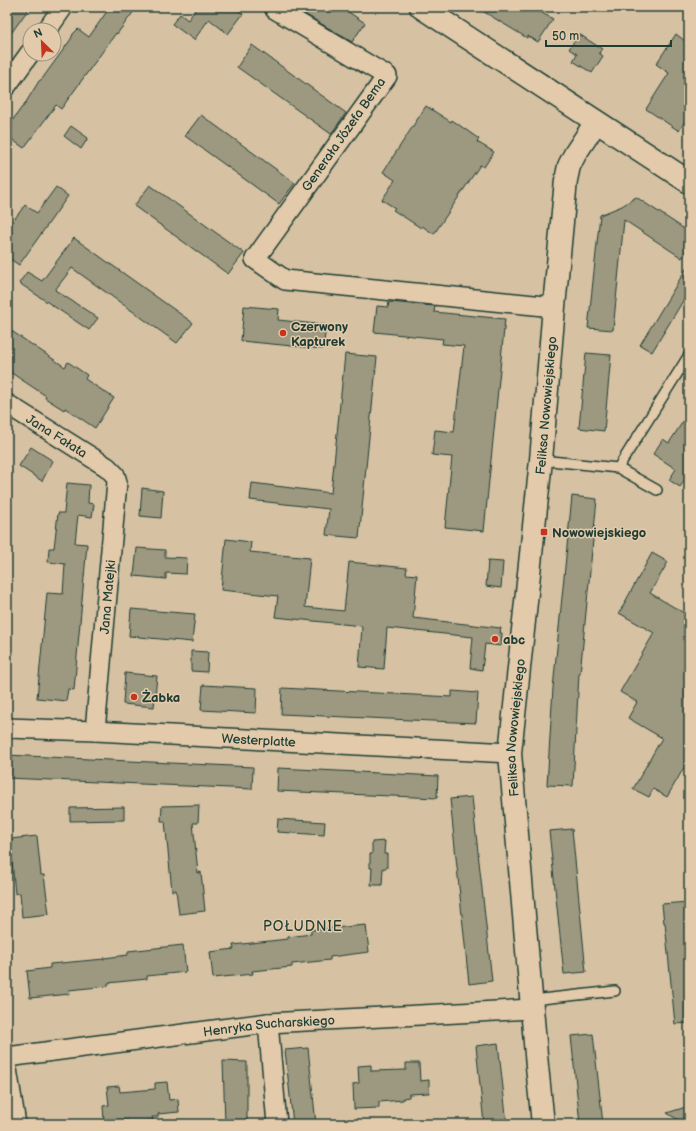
<svg xmlns="http://www.w3.org/2000/svg" width="696" height="1131" viewBox="0 0 696 1131" font-family="'Balsamiq Sans',sans-serif">
<rect width="100%" height="100%" fill="#d6c2a3"/>
<filter id="ink" filterUnits="userSpaceOnUse"><feTurbulence type="fractalNoise" baseFrequency=".025" numOctaves="2"/><feDisplacementMap in="SourceGraphic" scale="8" xChannelSelector="R" yChannelSelector="G"/><feConvolveMatrix kernelMatrix="1 2 1 2 8 2 1 2 1" color-interpolation-filters="sRGB"/></filter>
<g filter="url(#ink)">
<!-- building -->
<path fill="#9d9880" stroke="#1f3d34" d="M 7,7 L 30,7 L 7,39 Z
M 110,7 L 137,7 L 117,34 L 116,33 L 61,109 L 56,105 L 24,148 L 7,136 L 7,128 L 22,107 L 23,107 L 39,81 L 42,79 L 71,39 L 73,34 L 78,29 L 89,37 Z
M 192,7 L 234,7 L 243,14 L 228,34 L 209,19 L 194,40 L 172,24 L 180,14 L 188,20 L 196,9 Z
M 293,7 L 341,7 L 365,23 L 352,42 Z
M 476,7 L 538,7 L 542,9 L 542,13 L 553,19 L 538,42 L 528,36 L 527,38 Z
M 579,34 L 602,49 L 599,53 L 603,56 L 592,73 L 573,61 L 577,54 L 569,49 Z
M 676,34 L 689,44 L 689,115 L 679,131 L 646,109 L 669,73 L 656,64 Z
M 252,45 L 346,113 L 331,134 L 237,67 Z
M 426,106 L 451,122 L 452,120 L 479,139 L 477,142 L 494,152 L 484,167 L 480,165 L 434,234 L 422,226 L 421,228 L 393,210 L 395,208 L 382,200 L 395,180 L 383,172 Z
M 201,115 L 295,183 L 279,204 L 185,136 Z
M 71,126 L 88,138 L 81,149 L 64,136 Z
M 150,185 L 244,253 L 228,274 L 134,206 Z
M 56,187 L 68,196 L 19,265 L 7,257 L 7,229 L 25,205 L 37,213 Z
M 636,197 L 689,232 L 689,246 L 682,258 L 624,220 L 613,330 L 588,328 L 600,215 L 622,206 Z
M 74,238 L 193,323 L 177,343 L 72,268 L 55,290 L 98,318 L 89,330 L 19,283 L 27,272 L 42,281 Z
M 689,264 L 689,291 L 652,352 L 640,345 Z
M 389,302 L 435,306 L 434,312 L 505,319 L 484,531 L 445,527 L 452,457 L 432,455 L 435,430 L 454,432 L 464,346 L 442,344 L 443,339 L 374,332 L 377,306 L 388,307 Z
M 244,306 L 279,309 L 278,320 L 326,325 L 323,349 L 241,341 Z
M 7,328 L 65,367 L 68,362 L 87,375 L 85,379 L 114,398 L 95,428 L 65,408 L 64,410 L 45,398 L 46,396 L 7,370 Z
M 586,353 L 611,355 L 604,431 L 579,428 Z
M 345,354 L 377,357 L 359,538 L 326,535 L 329,509 L 250,500 L 252,483 L 331,493 Z
M 689,412 L 689,478 L 687,477 L 680,487 L 669,480 L 676,469 L 653,454 L 663,439 L 669,443 Z
M 31,447 L 53,461 L 42,481 L 19,466 Z
M 67,483 L 89,485 L 88,503 L 94,504 L 92,517 L 78,515 L 75,543 L 87,544 L 74,690 L 68,689 L 66,701 L 37,698 L 47,593 L 63,594 L 65,564 L 48,562 L 49,548 L 54,548 L 58,513 L 64,513 Z
M 142,488 L 163,491 L 161,518 L 140,516 Z
M 572,496 L 597,499 L 580,674 L 579,674 L 573,786 L 547,785 L 553,688 Z
M 226,539 L 251,542 L 250,552 L 310,558 L 305,607 L 344,611 L 349,562 L 407,568 L 406,574 L 417,575 L 413,618 L 501,628 L 500,633 L 502,633 L 501,646 L 485,644 L 482,670 L 470,668 L 473,637 L 387,628 L 384,669 L 359,667 L 362,626 L 275,617 L 278,596 L 221,590 Z
M 137,548 L 165,550 L 165,557 L 187,558 L 186,574 L 166,573 L 166,579 L 134,576 Z
M 652,553 L 668,562 L 650,593 L 689,616 L 689,759 L 667,797 L 653,789 L 649,797 L 633,789 L 662,738 L 628,718 L 637,702 L 620,692 L 654,633 L 619,613 Z
M 488,561 L 503,562 L 501,588 L 486,586 Z
M 131,609 L 195,614 L 192,642 L 129,636 Z
M 191,651 L 208,652 L 207,672 L 191,671 Z
M 125,673 L 157,676 L 154,707 L 123,704 Z
M 203,685 L 257,688 L 256,713 L 201,710 Z
M 282,688 L 452,697 L 452,691 L 478,693 L 476,723 L 281,714 Z
M 7,755 L 253,767 L 252,789 L 7,778 Z
M 278,768 L 438,776 L 437,798 L 277,791 Z
M 472,797 L 492,981 L 469,984 L 450,799 Z
M 199,805 L 198,823 L 193,823 L 198,873 L 201,872 L 205,911 L 179,914 L 176,890 L 172,891 L 165,821 L 161,821 L 162,806 Z
M 124,807 L 124,820 L 70,821 L 70,808 Z
M 278,819 L 325,822 L 324,835 L 277,832 Z
M 572,829 L 586,972 L 564,974 L 549,831 Z
M 37,836 L 41,875 L 44,875 L 49,914 L 22,917 L 20,893 L 15,894 L 10,839 Z
M 385,841 L 384,854 L 387,854 L 387,868 L 383,868 L 382,885 L 371,885 L 372,868 L 370,868 L 370,854 L 372,854 L 372,842 Z
M 689,902 L 689,1023 L 675,1024 L 665,923 L 664,923 L 662,904 Z
M 366,925 L 369,952 L 330,957 L 330,960 L 292,964 L 292,967 L 252,971 L 253,974 L 213,978 L 210,952 L 234,949 L 233,945 L 288,939 L 288,937 L 311,934 L 311,930 Z
M 183,945 L 186,972 L 147,976 L 147,979 L 108,983 L 108,986 L 69,990 L 70,994 L 30,998 L 27,971 L 50,968 L 50,964 L 104,959 L 104,958 L 128,955 L 128,951 Z
M 593,1034 L 603,1124 L 580,1124 L 571,1036 Z
M 498,1043 L 507,1124 L 484,1124 L 476,1046 Z
M 308,1048 L 316,1124 L 293,1124 L 285,1050 Z
M 223,1061 L 247,1062 L 247,1124 L 225,1124 Z
M 406,1063 L 419,1063 L 420,1081 L 429,1080 L 429,1093 L 409,1094 L 409,1097 L 403,1098 L 403,1100 L 379,1102 L 379,1108 L 354,1109 L 353,1084 L 359,1083 L 358,1066 L 371,1065 L 371,1071 L 406,1070 Z
M 167,1082 L 169,1100 L 178,1099 L 179,1112 L 158,1114 L 158,1117 L 152,1117 L 153,1120 L 128,1123 L 128,1120 L 104,1122 L 103,1106 L 109,1105 L 107,1087 L 119,1086 L 120,1092 L 155,1089 L 155,1083 Z
M 689,1106 L 689,1124 L 685,1124 L 667,1113 Z"/>
<g fill="none" stroke-linecap="round" stroke-linejoin="round">
<!-- service casing -->
<g stroke="#1f3d34" stroke-width="12">
<path id="service" d="M 541,460 L 618,468 L 657,490
M 618,468 L 689,355
M 532,1000 L 615,991"/>
</g>
<!-- minor casing -->
<g stroke="#1f3d34" stroke-width="22">
<g id="minor">
<path d="M 275,9 L 387,76 L 255,259 L 285,280 L 554,307"/>
<path d="M 47,30 L 63,7"/>
<path d="M 7,85 L 30,53"/>
<path id="s1" d="M 7,404 L 107,467 L 115,475 L 117,482 L 95,731"/>
<path id="s2" d="M 7,728 L 95,731 L 510,753"/>
<path d="M 268,1023 L 277,1124"/>
<path id="s3" d="M 7,1057 L 268,1023 L 532,1009"/>
<path d="M 7,1069 L 16,1124"/>
</g>
</g>
<!-- tertiary casing -->
<g stroke="#1f3d34" stroke-width="25">
<g id="tertiary">
<path id="s4" d="M 543,1124 L 537,1066 L 510,753 L 541,460 L 554,307 L 566,180 L 569,166 L 575,154 L 596,122"/>
</g>
</g>
<!-- secondary casing -->
<g stroke="#1f3d34" stroke-width="25">
<path id="secondary" d="M 421,7 L 689,182"/>
</g>
<!-- service -->
<use href="#service" stroke="#e2caaa" stroke-width="9"/>
<!-- minor -->
<use href="#minor" stroke="#e2caaa" stroke-width="19"/>
<!-- tertiary -->
<use href="#tertiary" stroke="#e2caaa" stroke-width="22"/>
<!-- secondary -->
<use href="#secondary" stroke="#e2caaa" stroke-width="22"/>
</g>
</g>
<!-- markers -->
<g fill="#c8321e" stroke="#e2caaa" stroke-width="1.5">
<circle cx="283" cy="333" r="4"/>
<rect x="540" y="528" width="8" height="8" rx="2"/>
<circle cx="495" cy="639" r="4"/>
<circle cx="134" cy="697" r="4"/>
</g>
<g text-anchor="middle" stroke-width="3" stroke-linejoin="round" paint-order="stroke">
<!-- street labels -->
<g font-size="13" fill="#1f3d34" stroke="#e2caaa">
<text transform="translate(343 134) rotate(-55)" y="5">Generała Józefa Bema</text>
<text dy="5" stroke="none"><textPath href="#s4" startOffset="722">Feliksa Nowowiejskiego</textPath></text>
<text dy="5" stroke="none"><textPath href="#s1" startOffset="59">Jana Fałata</textPath></text>
<text transform="translate(107 597) rotate(-85)" y="5">Jana Matejki</text>
<text dy="5" stroke="none"><textPath href="#s4" startOffset="398">Feliksa Nowowiejskiego</textPath></text>
<text dy="5" stroke="none"><textPath href="#s2" startOffset="252">Westerplatte</textPath></text>
<text dy="5" stroke="none"><textPath href="#s3" startOffset="264">Henryka Sucharskiego</textPath></text>
</g>
<!-- poi labels -->
<g font-size="13" font-weight="bold" fill="#1f3d34" stroke="#e2caaa" text-anchor="start">
<text x="291" y="331">Czerwony<tspan x="291" dy="15">Kapturek</tspan></text>
<text x="552" y="537">Nowowiejskiego</text>
<text x="503" y="644">abc</text>
<text x="142" y="702">Żabka</text>
</g>
<!-- neighbourhood labels -->
<g font-size="14" letter-spacing="1" fill="#1f3d34" stroke="#e2caaa">
<text x="303" y="931">POŁUDNIE</text>
</g>
</g>
<!-- margin -->
<rect width="696" height="1131" fill="none" stroke="#e2caaa" stroke-width="24"/>
<rect x="12" y="12" width="672" height="1107" fill="none" stroke="#1f3d34" stroke-width="1.5" filter="url(#ink)"/>
<!-- north arrow -->
<g transform="translate(42 42) rotate(336)"><circle r="19" fill="#e2caaa" stroke="#94927b"/>
<path d="M0-3L7 15L0 10L-7 15Z" fill="#c8321e"/>
<text y="-6" font-size="11" font-weight="bold" text-anchor="middle" fill="#1f3d34">N</text>
</g>
<!-- scale -->
<path d="M546 40v6h125v-6" fill="none" stroke="#1f3d34" stroke-width="2"/>
<text x="552" y="40" font-size="12" fill="#1f3d34" stroke="#e2caaa" stroke-width="3" paint-order="stroke">50 m</text>
</svg>
